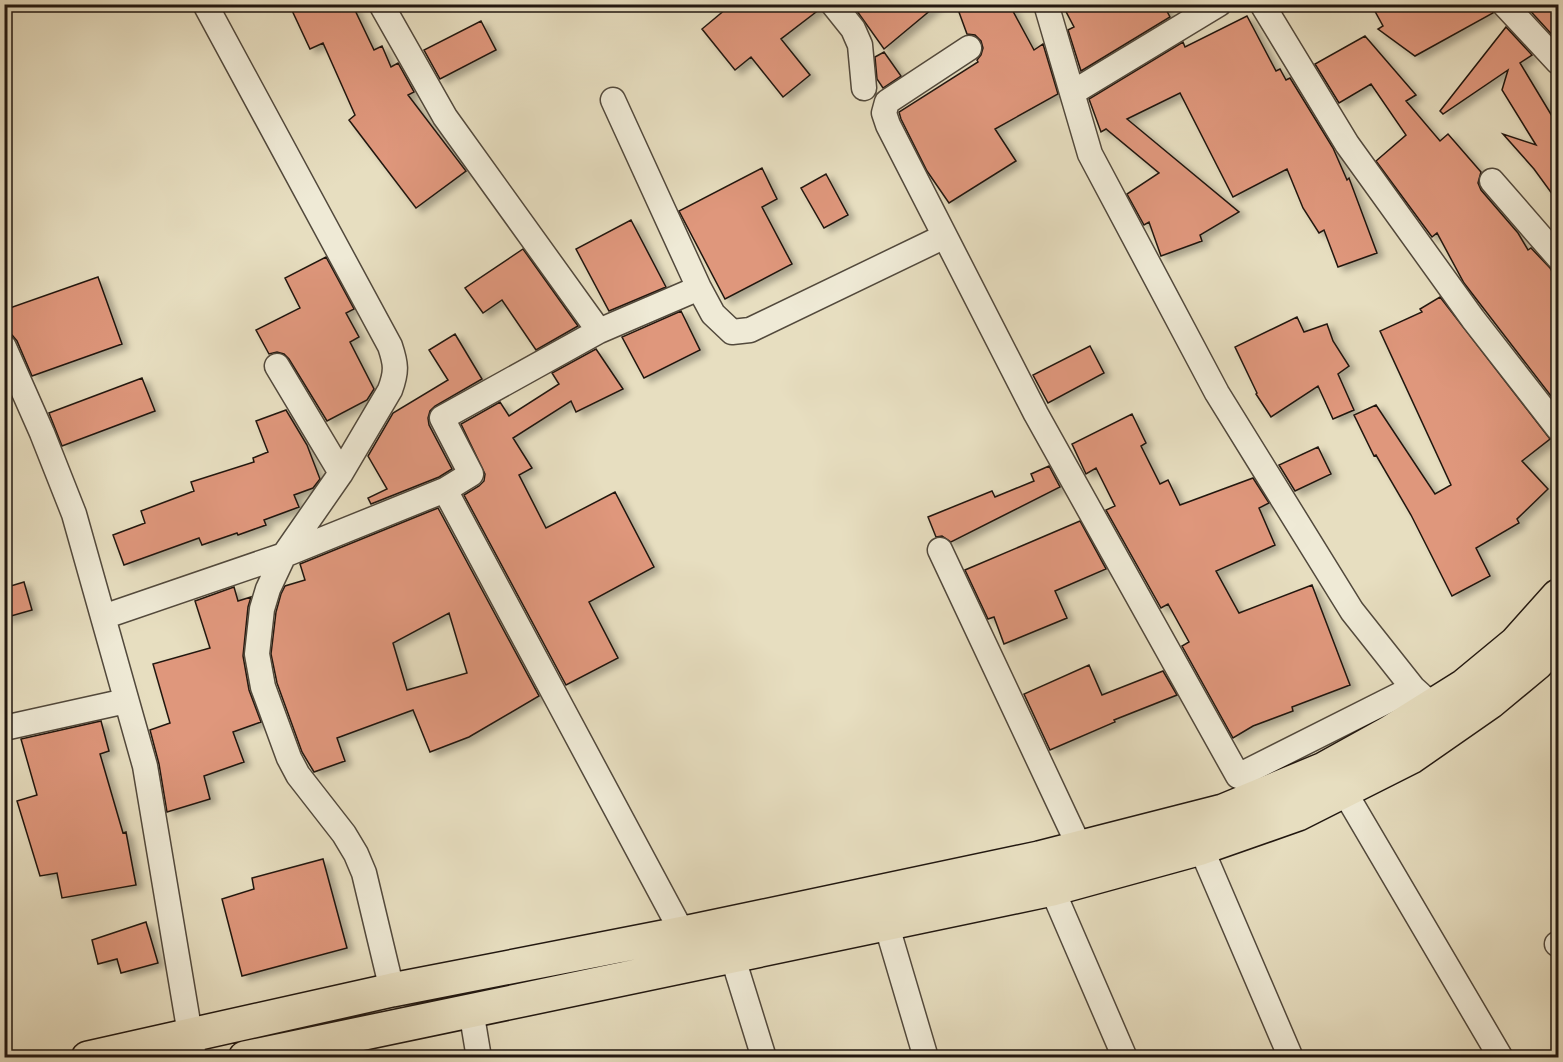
<svg xmlns="http://www.w3.org/2000/svg" width="1563" height="1062" viewBox="0 0 1563 1062" font-family="'Old Standard TT',serif">
<defs>
<filter id="shadow"><feDropShadow dx="6" dy="4" stdDeviation="3" flood-color="#0004"/></filter>
</defs>
<rect width="100%" height="100%" fill="#e7dec0"/>
<filter id="stains"><feTurbulence type="fractalNoise" baseFrequency=".00333" numOctaves="4"/><feColorMatrix values="0 0 0 0 .2 0 0 0 0 .09 0 0 0 0 .02 0 0 0 .5 -.17"/></filter>
<radialGradient id="worn" r=".72"><stop offset=".6" stop-color="#630" stop-opacity="0"/><stop offset="1" stop-color="#630" stop-opacity=".3"/></radialGradient>
<!-- building -->
<path fill="#df977c" stroke="#211710" stroke-width="1.5" fill-rule="evenodd" filter="url(#shadow)" d="M 289,4 L 352,4 L 374,50 L 382,46 L 391,67 L 398,63 L 414,92 L 408,95 L 466,171 L 416,208 L 349,120 L 355,115 L 323,43 L 310,49 Z
M 732,4 L 819,4 L 820,9 L 781,39 L 810,75 L 783,97 L 751,57 L 735,70 L 702,29 Z
M 852,4 L 938,4 L 884,49 Z
M 956,4 L 1009,4 L 1034,50 L 1043,44 L 1058,94 L 995,129 L 1016,161 L 949,203 L 927,171 L 901,119 L 899,112 L 978,62 L 977,60 L 981,55 L 983,48 L 981,41 L 975,35 L 967,34 Z
M 1062,4 L 1163,4 L 1170,17 L 1081,71 L 1068,30 L 1074,27 Z
M 1371,4 L 1490,4 L 1493,13 L 1415,56 L 1378,29 L 1383,26 Z
M 1524,4 L 1558,4 L 1558,37 L 1556,39 Z
M 1247,16 L 1276,71 L 1280,69 L 1286,80 L 1290,78 L 1333,148 L 1347,180 L 1349,178 L 1377,253 L 1338,267 L 1324,230 L 1319,233 L 1303,208 L 1287,169 L 1233,197 L 1180,93 L 1127,119 L 1239,212 L 1200,235 L 1202,241 L 1161,256 L 1149,222 L 1144,225 L 1127,194 L 1159,173 L 1106,129 L 1101,132 L 1089,99 L 1183,42 L 1185,47 Z
M 481,21 L 496,50 L 440,79 L 424,50 Z
M 1506,27 L 1532,55 L 1520,63 L 1558,126 L 1558,202 L 1534,169 L 1503,134 L 1536,145 L 1502,90 L 1508,70 L 1443,114 L 1440,111 Z
M 1365,36 L 1416,95 L 1406,101 L 1440,141 L 1448,134 L 1481,172 L 1478,183 L 1481,190 L 1518,233 L 1528,250 L 1531,248 L 1550,268 L 1558,283 L 1558,405 L 1464,283 L 1437,233 L 1432,237 L 1376,161 L 1406,135 L 1371,84 L 1339,103 L 1315,64 Z
M 884,52 L 901,76 L 883,88 L 877,79 L 875,57 Z
M 762,168 L 777,199 L 762,207 L 792,264 L 725,299 L 679,211 Z
M 826,174 L 848,215 L 824,228 L 801,188 Z
M 631,220 L 666,287 L 609,311 L 576,249 Z
M 523,249 L 578,326 L 536,350 L 502,300 L 483,313 L 465,288 Z
M 326,257 L 354,309 L 346,313 L 359,337 L 350,342 L 374,389 L 367,400 L 327,421 L 289,359 L 284,354 L 277,352 L 269,354 L 256,330 L 300,308 L 285,278 Z
M 98,277 L 122,344 L 32,376 L 17,341 L 12,335 L 4,333 L 4,310 Z
M 1440,297 L 1550,439 L 1522,461 L 1548,489 L 1517,519 L 1519,523 L 1476,548 L 1490,576 L 1452,596 L 1411,515 L 1376,455 L 1374,456 L 1354,415 L 1376,405 L 1435,494 L 1451,485 L 1380,331 L 1422,312 L 1420,309 Z
M 681,311 L 700,350 L 644,378 L 622,337 Z
M 1297,317 L 1304,332 L 1327,324 L 1333,341 L 1349,366 L 1338,374 L 1354,410 L 1333,419 L 1318,386 L 1271,417 L 1256,394 L 1257,393 L 1235,347 Z
M 455,334 L 482,379 L 435,406 L 430,411 L 428,418 L 429,425 L 452,469 L 439,477 L 371,504 L 368,498 L 387,489 L 368,456 L 393,413 L 448,380 L 429,350 Z
M 1090,346 L 1104,373 L 1048,403 L 1033,375 Z
M 596,349 L 623,389 L 576,412 L 571,401 L 513,438 L 532,468 L 519,475 L 546,528 L 615,492 L 654,567 L 589,602 L 618,658 L 566,685 L 464,495 L 479,486 L 484,481 L 485,474 L 461,424 L 500,402 L 509,416 L 559,384 L 552,373 Z
M 142,378 L 155,411 L 62,446 L 49,413 Z
M 286,410 L 307,445 L 320,479 L 313,488 L 294,495 L 299,507 L 264,520 L 266,525 L 238,535 L 237,533 L 202,545 L 199,538 L 124,565 L 113,535 L 145,523 L 141,511 L 194,491 L 191,482 L 254,462 L 253,458 L 268,452 L 256,421 Z
M 1132,414 L 1146,443 L 1141,446 L 1160,484 L 1168,480 L 1180,505 L 1253,478 L 1269,503 L 1259,508 L 1275,545 L 1216,571 L 1239,613 L 1312,585 L 1350,685 L 1292,707 L 1293,711 L 1253,726 L 1233,738 L 1182,646 L 1189,642 L 1168,604 L 1161,608 L 1106,510 L 1115,506 L 1096,468 L 1086,474 L 1072,444 Z
M 1318,447 L 1331,474 L 1295,491 L 1279,465 Z
M 1049,466 L 1060,487 L 951,542 L 942,536 L 936,537 L 928,517 L 992,491 L 995,497 L 1034,481 L 1031,474 Z
M 438,508 L 539,696 L 469,737 L 430,752 L 413,710 L 337,738 L 345,761 L 314,772 L 302,752 L 277,683 L 271,654 L 276,612 L 281,594 L 285,586 L 305,580 L 300,564 ZM 449,613 L 467,673 L 407,690 L 393,643 Z
M 1080,521 L 1106,569 L 1055,591 L 1067,618 L 1004,644 L 994,617 L 988,619 L 965,570 Z
M 24,582 L 32,610 L 4,618 L 4,588 Z
M 234,587 L 238,601 L 251,597 L 248,607 L 243,656 L 249,690 L 261,722 L 233,732 L 244,762 L 204,776 L 210,799 L 167,812 L 159,764 L 150,730 L 170,723 L 153,664 L 210,648 L 195,601 Z
M 1089,665 L 1102,695 L 1163,671 L 1177,695 L 1114,720 L 1115,722 L 1050,750 L 1024,694 Z
M 101,721 L 109,751 L 100,754 L 123,833 L 126,832 L 136,885 L 62,898 L 57,873 L 40,876 L 17,801 L 37,795 L 21,739 Z
M 323,859 L 347,948 L 242,976 L 222,899 L 254,889 L 252,878 Z
M 146,922 L 158,963 L 121,973 L 117,959 L 98,964 L 92,940 Z"/>
<g fill="none" stroke-linecap="round" stroke-linejoin="round">
<!-- street casing -->
<g stroke="#52493c" stroke-width="27">
<path id="street" d="M 205,4 L 390,346 C 396,364 397,371 390,390 L 341,473 L 284,555 L 268,589 L 262,609 L 257,654 L 263,687 L 289,758 L 298,775 L 344,834 L 356,854 L 364,873 L 392,990
M 381,4 L 445,117 L 599,331
M 833,4 L 853,29 L 860,45 L 864,88
M 1046,4 L 1090,154 L 1217,393 L 1352,611 L 1413,688 L 1424,698
M 1262,4 L 1347,144 L 1473,319 L 1558,428
M 1504,4 L 1558,62
M 969,48 L 887,102 L 884,113 L 888,125 L 1036,414 L 1238,776 L 1413,688
M 1072,93 L 1219,4
M 613,100 L 699,288
M 1492,181 L 1558,257
M 4,347 L 42,433 L 74,514 L 145,766 L 194,1058
M 277,366 L 341,473
M 940,550 L 1080,848
M 103,617 L 284,555 L 445,490
M 4,728 L 126,701
M 1344,791 L 1501,1058
M 1201,848 L 1291,1058
M 1046,875 L 1125,1058
M 886,923 L 926,1058
M 1557,944 L 1558,944
M 690,947 L 445,490 L 471,474 L 442,418 L 599,331 L 699,288 L 713,314 L 732,332 L 750,330 L 943,237
M 732,955 L 764,1058
M 471,1010 L 479,1058"/>
</g>
<!-- primary casing -->
<g stroke="#211710" stroke-width="36">
<path id="primary" d="M 88,1058 L 392,990 L 684,933 L 1039,858 L 1223,811 L 1324,769 L 1389,733 L 1464,686 L 1516,643 L 1558,596
M 245,1058 L 1052,889 L 1201,848 L 1298,814 L 1411,757 L 1490,702 L 1537,663 L 1558,639"/>
</g>
<!-- street -->
<use href="#street" stroke="#efead6" stroke-width="24"/>
<!-- primary -->
<use href="#primary" stroke="#e7dec0" stroke-width="33"/>
</g>
<!-- margin -->
<rect width="1563" height="1062" fill="none" stroke="#e7dec0" stroke-width="24"/>
<rect x="6" y="6" width="1551" height="1050" fill="none" stroke="#211710" stroke-width="3"/>
<rect x="12" y="12" width="1539" height="1038" fill="none" stroke="#211710" stroke-width="1.5"/>
<rect width="100%" height="100%" filter="url(#stains)"/>
<rect width="100%" height="100%" fill="url(#worn)"/>
</svg>
